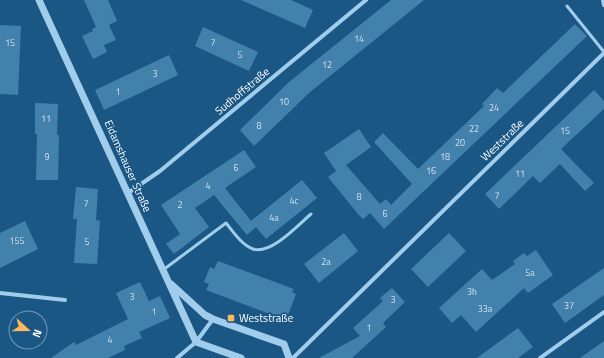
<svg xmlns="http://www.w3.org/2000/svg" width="604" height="358" viewBox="0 0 604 358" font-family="'Titillium Web',sans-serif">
<rect width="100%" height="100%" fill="#1a5784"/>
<!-- building -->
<path fill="#4381ad" d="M 84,0 L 108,0 L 117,21 L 109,25 L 116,40 L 104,45 L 107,52 L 93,59 L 82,36 L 93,31 L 92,29 L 96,27 Z
M 241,0 L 291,0 L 313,10 L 305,28 Z
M 391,0 L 424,0 L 309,93 L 254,146 L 240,130 L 289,82 Z
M 575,24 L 587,36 L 384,229 L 370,213 L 363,219 L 358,214 L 328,177 L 336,171 L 324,153 L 359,129 L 371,147 L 346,165 L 380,204 L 386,199 L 391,205 L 412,184 L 374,142 L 383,133 L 418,169 L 484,106 L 482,104 L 497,88 L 503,93 Z
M 0,25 L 21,26 L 18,95 L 0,94 Z
M 203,27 L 258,52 L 249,71 L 195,46 Z
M 169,55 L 178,75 L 104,110 L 95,90 Z
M 594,90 L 604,101 L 604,109 L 561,149 L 594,183 L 585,191 L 560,164 L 540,183 L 533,176 L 499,209 L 485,194 Z
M 35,103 L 58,104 L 57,135 L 59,135 L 58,180 L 36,180 L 37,134 L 35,134 Z
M 244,150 L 256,167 L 225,188 L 251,221 L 302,180 L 317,198 L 266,239 L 256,227 L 247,235 L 214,195 L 195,208 L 209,227 L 174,254 L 166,244 L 180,234 L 161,205 Z
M 76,187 L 98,189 L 96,220 L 100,221 L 97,264 L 74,263 L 77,219 L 73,219 Z
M 25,221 L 38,249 L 0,268 L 0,233 Z
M 344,233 L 358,251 L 319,283 L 304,264 Z
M 449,233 L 466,251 L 428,287 L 411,269 Z
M 536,250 L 553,275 L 528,293 L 524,288 L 476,332 L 461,315 L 452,323 L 439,308 L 482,269 L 492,280 L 515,264 L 513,261 L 524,253 L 527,256 Z
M 218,261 L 294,289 L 292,292 L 296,294 L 286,320 L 206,290 L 209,284 L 204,282 L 210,267 L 214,269 Z
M 604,268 L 604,295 L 565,323 L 552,304 Z
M 140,282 L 149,301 L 160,296 L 170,318 L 139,332 L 142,338 L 124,346 L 125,350 L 108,358 L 51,358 L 74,342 L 76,345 L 128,319 L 116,293 Z
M 392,288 L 405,302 L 383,323 L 386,327 L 352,358 L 319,358 L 360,336 L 353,328 L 383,301 L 380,298 Z
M 518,328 L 533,347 L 518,358 L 477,358 Z
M 604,341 L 604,358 L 580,358 Z"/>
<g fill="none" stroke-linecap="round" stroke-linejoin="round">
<!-- service -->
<path stroke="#a0cdeb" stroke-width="3" d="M 567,6 L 604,52
M 163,270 L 226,223 C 234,233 242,245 253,249 C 271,255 298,225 311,214"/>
<!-- minor -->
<path stroke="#a0cdeb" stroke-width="4" d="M 603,0 L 604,5
M 128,193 L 160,171 L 366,0
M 0,293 L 65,300
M 177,358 L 196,342 L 213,319
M 293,358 L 604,53
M 540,358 L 604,312"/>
<!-- tertiary -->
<path stroke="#a0cdeb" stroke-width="7" d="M 39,0 L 196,342 L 241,358
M 171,284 L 205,315 L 213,319 L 284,344 L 289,358"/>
</g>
<!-- markers -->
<rect fill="#fdb85c" stroke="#1a5784" stroke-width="1.5" x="227" y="314" width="8" height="8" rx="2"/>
<g text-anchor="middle" stroke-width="3.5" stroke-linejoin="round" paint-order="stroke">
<!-- number labels -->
<g font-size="9" fill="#d0e0ea">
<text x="359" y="42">14</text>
<text x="10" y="46">15</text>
<text x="213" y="46">7</text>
<text x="240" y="58">5</text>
<text x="327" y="68">12</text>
<text x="155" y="77">3</text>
<text x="118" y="95">1</text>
<text x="284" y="105">10</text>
<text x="494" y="111">24</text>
<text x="46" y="122">11</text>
<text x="259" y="129">8</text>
<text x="474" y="132">22</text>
<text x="565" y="134">15</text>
<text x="460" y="146">20</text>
<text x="47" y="160">9</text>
<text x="445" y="160">18</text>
<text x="236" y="171">6</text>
<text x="431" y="174">16</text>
<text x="520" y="177">11</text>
<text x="208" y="189">4</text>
<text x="497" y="199">7</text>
<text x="359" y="200">8</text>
<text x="294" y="204">4c</text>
<text x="86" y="207">7</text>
<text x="180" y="208">2</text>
<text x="385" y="217">6</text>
<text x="274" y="221">4a</text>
<text x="17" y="244">155</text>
<text x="87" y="245">5</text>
<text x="326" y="265">2a</text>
<text x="530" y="276">5a</text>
<text x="472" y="295">3h</text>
<text x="132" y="300">3</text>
<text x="393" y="303">3</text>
<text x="569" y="309">37</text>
<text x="485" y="312">33a</text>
<text x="154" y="315">1</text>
<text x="369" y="331">1</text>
<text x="110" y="343">4</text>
</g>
<!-- street labels -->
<g font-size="11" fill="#fff" stroke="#1a5784">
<text transform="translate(242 91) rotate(-40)" y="4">Sudhoffstraße</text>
<text transform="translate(502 140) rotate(-44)" y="4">Weststraße</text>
<text transform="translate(128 166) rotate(66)" y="4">Eidamshauser Straße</text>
</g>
<!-- poi labels -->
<g font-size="11" fill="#fff" stroke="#1a5784" text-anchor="start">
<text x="239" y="322">Weststraße</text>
</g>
</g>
<!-- north arrow -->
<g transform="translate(28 330) rotate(111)"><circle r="19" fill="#1a5784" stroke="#769ab5"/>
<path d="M0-3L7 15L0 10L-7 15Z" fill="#fdb85c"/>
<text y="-6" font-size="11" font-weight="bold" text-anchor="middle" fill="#ffffff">N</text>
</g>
</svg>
